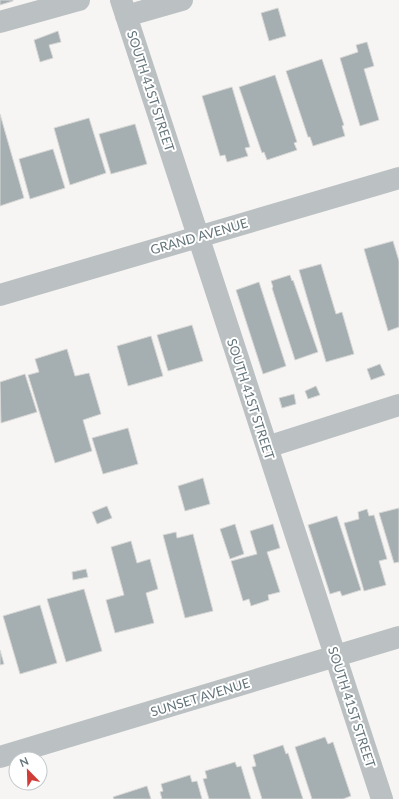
<svg xmlns="http://www.w3.org/2000/svg" width="399" height="799" viewBox="0 0 399 799" font-family="Lato,sans-serif">
<rect width="100%" height="100%" fill="#f6f5f3"/>
<!-- building -->
<path fill="#a5aeb1" stroke="#d7d7d5" d="M 0,0 L 13,0 L 13,1 L 0,5 Z
M 278,8 L 286,36 L 269,41 L 261,13 Z
M 58,31 L 61,42 L 49,45 L 53,58 L 40,62 L 34,40 Z
M 367,42 L 374,66 L 364,69 L 379,120 L 360,126 L 340,58 L 358,52 L 356,45 Z
M 322,59 L 344,125 L 342,126 L 345,136 L 313,146 L 310,137 L 308,137 L 286,71 Z
M 275,75 L 297,142 L 294,143 L 297,150 L 267,160 L 264,152 L 262,153 L 239,87 Z
M 232,87 L 250,147 L 245,148 L 248,156 L 227,162 L 225,155 L 220,156 L 202,96 Z
M 0,114 L 24,198 L 0,206 Z
M 89,118 L 106,173 L 70,185 L 54,128 Z
M 135,124 L 147,164 L 111,174 L 99,134 Z
M 53,149 L 65,188 L 30,199 L 19,159 Z
M 393,241 L 399,261 L 399,327 L 388,331 L 364,249 Z
M 321,264 L 336,314 L 342,312 L 354,354 L 326,362 L 299,270 Z
M 290,275 L 292,281 L 293,280 L 318,352 L 295,360 L 272,288 L 273,287 L 271,281 Z
M 259,282 L 286,366 L 263,374 L 236,290 Z
M 192,325 L 203,361 L 168,371 L 157,335 Z
M 151,336 L 163,376 L 128,386 L 117,346 Z
M 67,349 L 75,376 L 89,373 L 101,414 L 83,420 L 92,451 L 55,463 L 28,375 L 39,372 L 35,359 Z
M 380,364 L 385,375 L 371,380 L 367,369 Z
M 25,374 L 37,412 L 1,423 L 0,382 Z
M 316,386 L 320,395 L 308,399 L 305,391 Z
M 294,394 L 296,404 L 282,408 L 279,398 Z
M 128,428 L 138,464 L 103,474 L 92,438 Z
M 203,478 L 210,504 L 185,511 L 178,486 Z
M 107,506 L 112,518 L 97,524 L 92,512 Z
M 399,508 L 399,562 L 394,563 L 379,513 Z
M 367,509 L 369,516 L 374,515 L 387,559 L 379,561 L 386,585 L 364,591 L 344,523 L 359,519 L 358,512 Z
M 337,516 L 361,590 L 342,596 L 340,591 L 330,594 L 308,525 Z
M 235,524 L 244,554 L 230,559 L 220,529 Z
M 273,524 L 280,548 L 267,552 L 280,592 L 268,595 L 269,600 L 251,606 L 249,599 L 243,601 L 231,561 L 257,554 L 250,531 Z
M 176,532 L 177,538 L 193,534 L 213,611 L 185,618 L 163,535 Z
M 131,541 L 137,563 L 150,559 L 158,589 L 146,593 L 154,623 L 115,633 L 106,600 L 124,595 L 111,547 Z
M 86,569 L 88,577 L 73,580 L 72,572 Z
M 84,589 L 102,651 L 66,662 L 47,599 Z
M 40,605 L 57,663 L 20,674 L 3,616 Z
M 0,650 L 4,664 L 0,665 Z
M 325,737 L 328,744 L 333,742 L 351,796 L 343,799 L 312,799 L 295,747 Z
M 283,745 L 286,754 L 288,753 L 303,799 L 262,799 L 252,767 L 256,766 L 253,755 Z
M 235,762 L 237,767 L 241,766 L 251,799 L 209,799 L 203,779 L 207,778 L 205,771 Z
M 190,775 L 192,782 L 197,781 L 202,799 L 162,799 L 160,792 L 163,791 L 161,784 Z
M 147,786 L 151,799 L 114,799 L 113,797 Z"/>
<g fill="none" stroke-linecap="round" stroke-linejoin="round">
<!-- minor -->
<path stroke="#bbc0c2" stroke-width="22" d="M 121,0 L 382,799
M 126,16 L 182,0
M 0,22 L 79,0
M 0,295 L 399,178
M 267,447 L 399,405
M 0,757 L 399,637"/>
</g>
<g text-anchor="middle" stroke-width="4" stroke-linejoin="round" paint-order="stroke">
<!-- street labels -->
<g font-size="13" fill="#64757b" stroke="#fff">
<text transform="translate(151 91) rotate(72)" y="5">SOUTH 41ST STREET</text>
<text transform="translate(199 236) rotate(-16)" y="5">GRAND AVENUE</text>
<text transform="translate(251 399) rotate(72)" y="5">SOUTH 41ST STREET</text>
<text transform="translate(200 697) rotate(-17)" y="5">SUNSET AVENUE</text>
<text transform="translate(352 707) rotate(72)" y="5">SOUTH 41ST STREET</text>
</g>
</g>
<!-- north arrow -->
<g transform="translate(28 771) rotate(337)"><circle r="19" fill="#ffffff" stroke="#c1c8ca"/>
<path d="M0-3L7 15L0 10L-7 15Z" fill="#d13c37"/>
<text y="-6" font-size="11" font-weight="bold" text-anchor="middle" fill="#64757b">N</text>
</g>
</svg>
